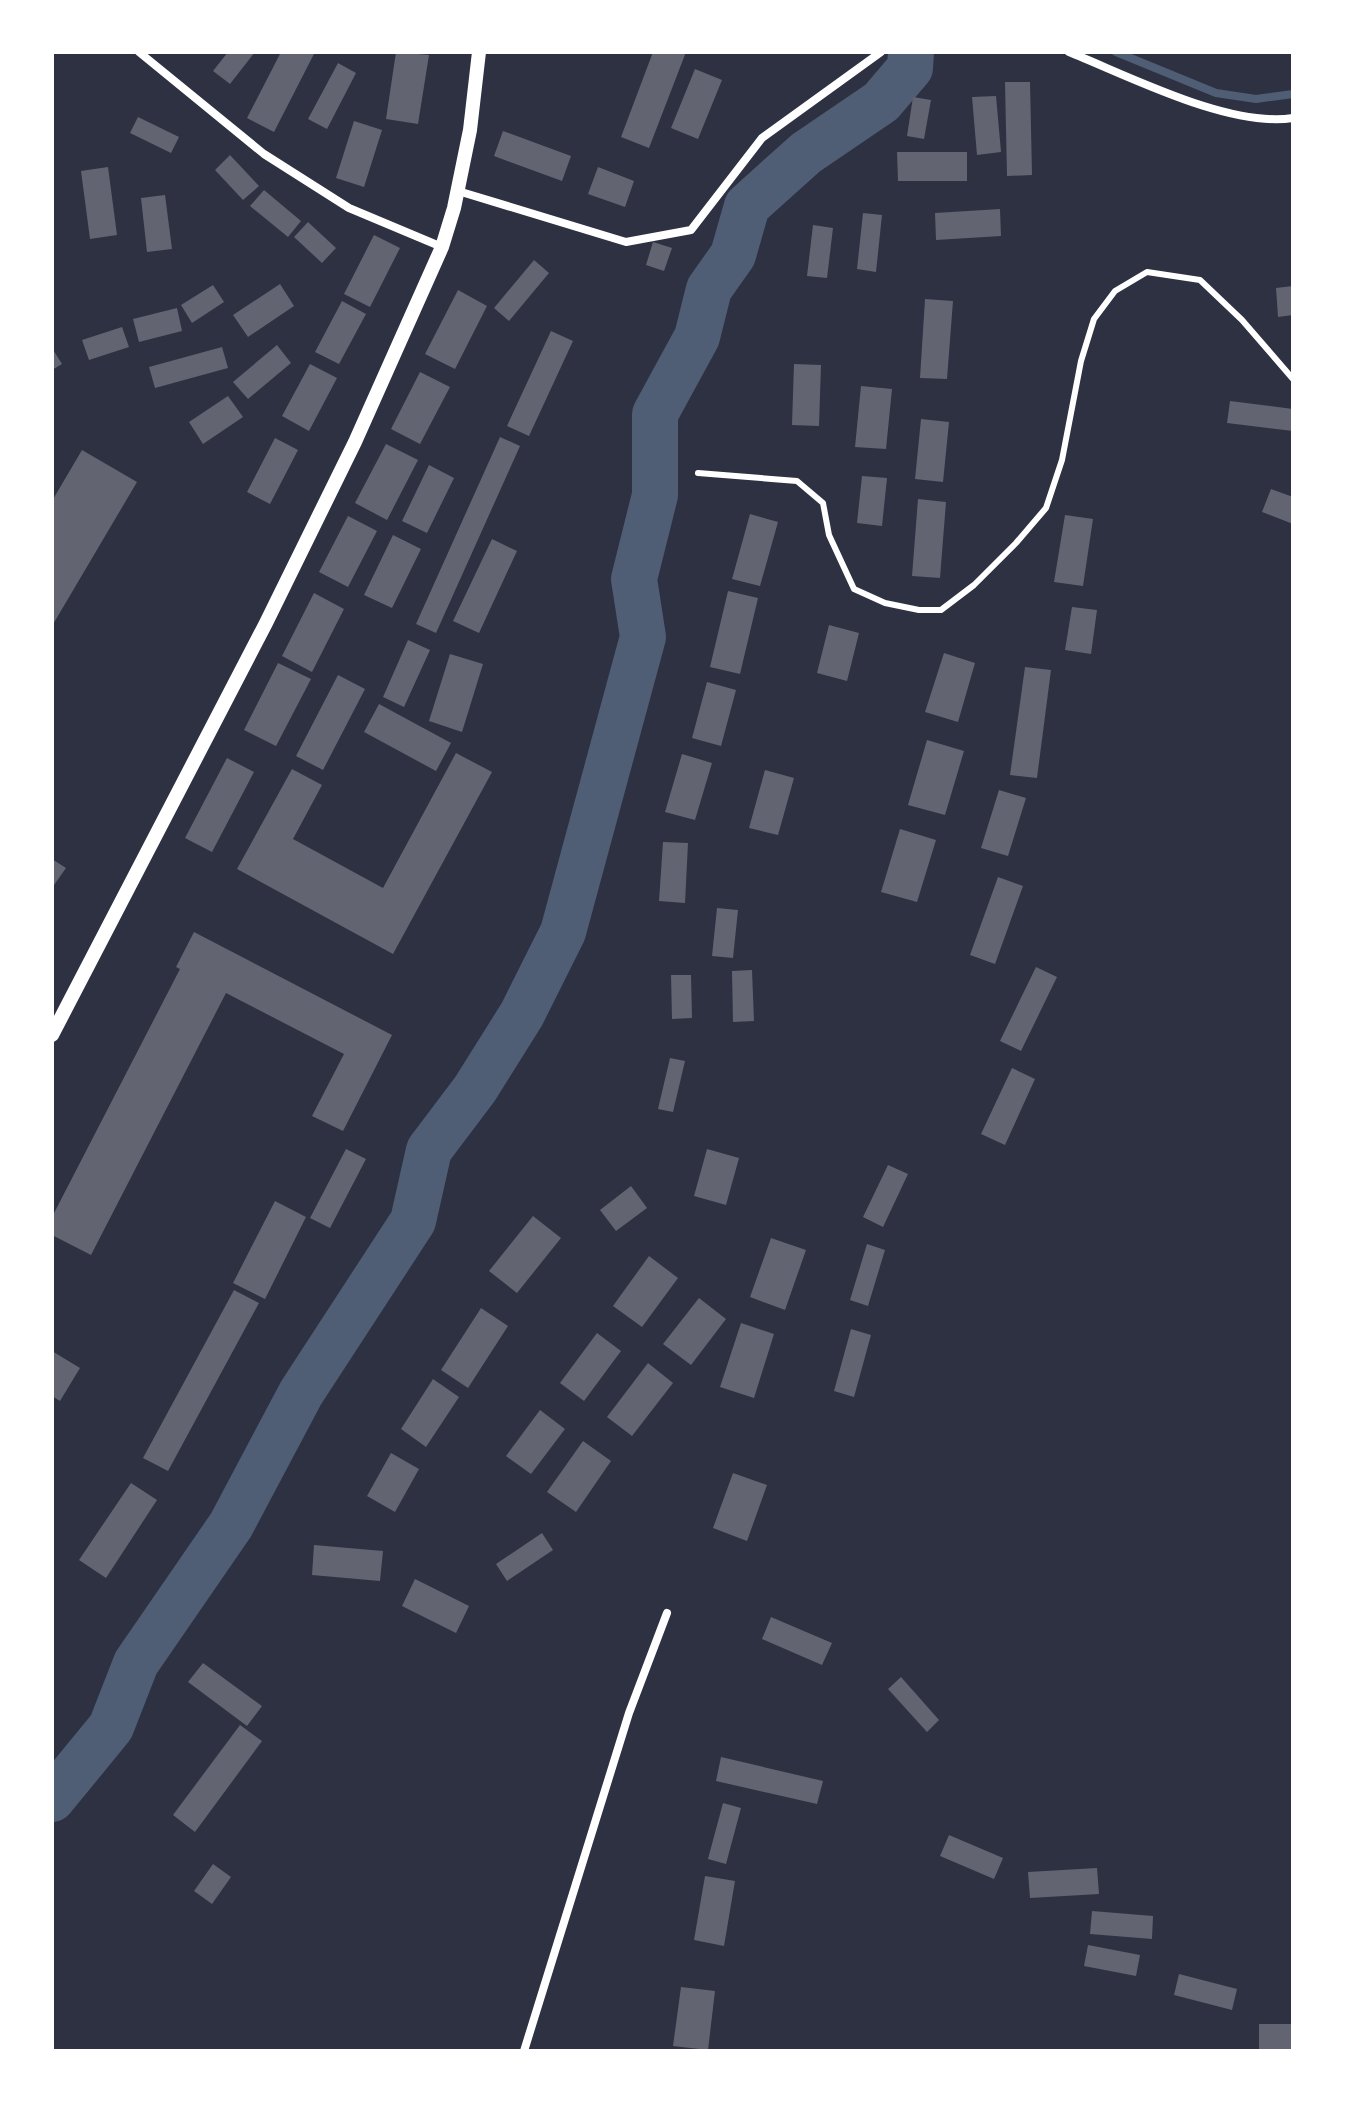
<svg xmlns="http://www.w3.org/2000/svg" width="1345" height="2103" viewBox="0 0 1345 2103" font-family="Roboto,sans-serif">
<rect width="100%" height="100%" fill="#2d3142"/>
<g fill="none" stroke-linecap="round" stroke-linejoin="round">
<!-- stream -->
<path stroke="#4f5d75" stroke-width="8" d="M 1116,52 L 1216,93 L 1256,99 L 1293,94"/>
<!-- river -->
<path stroke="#4f5d75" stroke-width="46" d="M 52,1799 L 111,1727 L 136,1663 L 231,1525 L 301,1393 L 413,1221 L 429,1150 L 475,1089 L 522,1014 L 563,932 L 643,637 L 634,579 L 655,495 L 655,414 L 697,337 L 709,289 L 733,255 L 747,206 L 806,153 L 881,102 L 910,68 L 911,52"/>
</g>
<!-- building -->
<path fill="#626471" d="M 228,52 L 255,52 L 230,84 L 213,71 Z
M 281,52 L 315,52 L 274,132 L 247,118 Z
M 396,52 L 429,55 L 418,124 L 386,119 Z
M 653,52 L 686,52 L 649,148 L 621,137 Z
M 338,63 L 356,73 L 327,129 L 308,119 Z
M 695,69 L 722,80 L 698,139 L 671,128 Z
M 1005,82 L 1030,82 L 1032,175 L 1007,176 Z
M 996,96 L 1001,152 L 977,155 L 972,97 Z
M 913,97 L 931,100 L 924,139 L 907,136 Z
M 138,117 L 179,137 L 171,153 L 130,133 Z
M 354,121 L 382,130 L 364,187 L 336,178 Z
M 503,131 L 571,156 L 562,181 L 494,156 Z
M 897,152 L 967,152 L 967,181 L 898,181 Z
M 230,155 L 259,186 L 243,200 L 215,170 Z
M 108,167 L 117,235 L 90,239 L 81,171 Z
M 598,167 L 634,181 L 625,207 L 588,194 Z
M 264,190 L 301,221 L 288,237 L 250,206 Z
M 165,195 L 172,249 L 147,252 L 141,198 Z
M 1000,209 L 1001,236 L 936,240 L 935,213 Z
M 863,213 L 882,215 L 876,272 L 857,269 Z
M 308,222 L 336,248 L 322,263 L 294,237 Z
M 813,225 L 833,228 L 827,278 L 807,276 Z
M 374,235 L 400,248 L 370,307 L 344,294 Z
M 653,242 L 672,248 L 664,271 L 646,265 Z
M 534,260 L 549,273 L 509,321 L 494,308 Z
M 280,284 L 294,306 L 248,337 L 233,315 Z
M 213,285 L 224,302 L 192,323 L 181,305 Z
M 1293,286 L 1293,315 L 1278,317 L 1276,288 Z
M 458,290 L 487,306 L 455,369 L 425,354 Z
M 925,299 L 953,301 L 947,379 L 920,378 Z
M 342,301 L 366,314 L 339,364 L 315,352 Z
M 177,308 L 182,331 L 139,342 L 133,319 Z
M 122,327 L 129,347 L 89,360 L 82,340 Z
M 551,331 L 573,341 L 529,436 L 507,426 Z
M 277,345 L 291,363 L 248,399 L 233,382 Z
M 222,347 L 228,368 L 155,388 L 149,367 Z
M 52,348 L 62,364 L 52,370 Z
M 310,364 L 337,378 L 309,431 L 282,416 Z
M 794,364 L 821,365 L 819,426 L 792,425 Z
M 420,372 L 450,387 L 420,444 L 391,429 Z
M 861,386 L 892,389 L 886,449 L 855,447 Z
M 228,396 L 243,417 L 203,444 L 189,422 Z
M 1230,401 L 1293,409 L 1293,431 L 1227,423 Z
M 921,419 L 949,422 L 943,482 L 915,479 Z
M 500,437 L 520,446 L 436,633 L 416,624 Z
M 275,438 L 298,450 L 270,504 L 247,492 Z
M 386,444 L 418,460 L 387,520 L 355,503 Z
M 82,450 L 137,482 L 52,626 L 52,501 Z
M 429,465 L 454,478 L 427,533 L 402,521 Z
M 862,476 L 887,478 L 882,526 L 857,523 Z
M 1271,489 L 1293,497 L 1293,524 L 1262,512 Z
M 918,499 L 946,502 L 940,578 L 912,576 Z
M 750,514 L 778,522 L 760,586 L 732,579 Z
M 1065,515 L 1093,519 L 1083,586 L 1054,582 Z
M 348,516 L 377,531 L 348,587 L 319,572 Z
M 393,535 L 421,549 L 392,608 L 364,595 Z
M 492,539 L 517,551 L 479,633 L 453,621 Z
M 728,591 L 758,598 L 740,674 L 710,667 Z
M 314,593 L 344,609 L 312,672 L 282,656 Z
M 1072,607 L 1097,610 L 1091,654 L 1065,650 Z
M 829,625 L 859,633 L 847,681 L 817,673 Z
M 408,640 L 430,650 L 404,707 L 383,697 Z
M 944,653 L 975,663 L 958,722 L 925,712 Z
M 450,654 L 483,664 L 462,732 L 429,721 Z
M 278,663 L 311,679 L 276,746 L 244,730 Z
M 1025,667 L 1051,670 L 1037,778 L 1010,775 Z
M 338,675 L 365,689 L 323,770 L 296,756 Z
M 707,682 L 736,690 L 721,746 L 692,738 Z
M 379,704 L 451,743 L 436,771 L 364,732 Z
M 927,740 L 964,751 L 945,815 L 908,805 Z
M 456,753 L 492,772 L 393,954 L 237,869 L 292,769 L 322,785 L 293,839 L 383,888 Z
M 682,754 L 712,763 L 695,820 L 665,812 Z
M 227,758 L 254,772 L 212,852 L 185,838 Z
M 765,770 L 794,778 L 778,835 L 749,828 Z
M 999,790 L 1026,798 L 1008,856 L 981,848 Z
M 900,829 L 936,840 L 917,902 L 881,892 Z
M 663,842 L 688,843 L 685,903 L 659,901 Z
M 52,859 L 66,868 L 52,888 Z
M 998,877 L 1023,886 L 995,964 L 970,955 Z
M 717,908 L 738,910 L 733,958 L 712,956 Z
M 194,932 L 392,1035 L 343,1131 L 312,1116 L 344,1054 L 226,993 L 91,1255 L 52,1235 L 52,1217 L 180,969 L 176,967 Z
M 1036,967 L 1057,977 L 1021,1051 L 1000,1041 Z
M 752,970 L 754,1021 L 733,1022 L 732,971 Z
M 671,975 L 691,975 L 692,1018 L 672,1019 Z
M 670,1058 L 685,1061 L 673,1112 L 658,1109 Z
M 1012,1068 L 1035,1079 L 1005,1145 L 981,1134 Z
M 346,1149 L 366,1159 L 330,1228 L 310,1218 Z
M 707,1149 L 739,1158 L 726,1205 L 694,1196 Z
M 888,1165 L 908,1174 L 883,1227 L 863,1217 Z
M 631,1186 L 647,1208 L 616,1231 L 600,1210 Z
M 275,1201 L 306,1217 L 265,1299 L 233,1283 Z
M 533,1216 L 561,1238 L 517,1293 L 489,1271 Z
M 771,1238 L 806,1250 L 785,1310 L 750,1297 Z
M 867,1244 L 885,1250 L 868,1306 L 850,1300 Z
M 649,1256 L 678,1278 L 642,1327 L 613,1306 Z
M 234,1290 L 259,1303 L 168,1471 L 143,1458 Z
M 699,1298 L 726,1319 L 691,1365 L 663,1344 Z
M 481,1308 L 508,1326 L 468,1388 L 441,1370 Z
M 741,1323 L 774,1334 L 754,1398 L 720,1387 Z
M 851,1329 L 871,1335 L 854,1397 L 834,1391 Z
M 597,1333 L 621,1351 L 584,1401 L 560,1383 Z
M 52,1351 L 80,1368 L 60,1401 L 52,1396 Z
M 648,1363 L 673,1383 L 632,1436 L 607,1417 Z
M 433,1379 L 459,1397 L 426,1447 L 401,1429 Z
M 540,1410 L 565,1429 L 531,1474 L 506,1456 Z
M 583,1441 L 611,1461 L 576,1512 L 547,1492 Z
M 391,1453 L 419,1469 L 395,1512 L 367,1496 Z
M 733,1473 L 767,1485 L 747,1541 L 713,1528 Z
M 131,1483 L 157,1500 L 106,1578 L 79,1560 Z
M 542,1533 L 553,1550 L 507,1581 L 496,1564 Z
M 314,1545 L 383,1551 L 380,1581 L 312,1575 Z
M 415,1579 L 469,1606 L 456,1633 L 402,1606 Z
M 771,1617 L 832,1643 L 822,1665 L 762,1639 Z
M 203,1663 L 262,1706 L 247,1726 L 188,1682 Z
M 901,1677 L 939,1720 L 927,1732 L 888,1689 Z
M 240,1725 L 262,1741 L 195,1832 L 173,1815 Z
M 721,1757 L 823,1781 L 817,1804 L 716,1781 Z
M 723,1803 L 741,1808 L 726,1864 L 708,1859 Z
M 949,1835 L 1003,1858 L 994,1879 L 940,1856 Z
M 213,1864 L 231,1877 L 212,1904 L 194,1891 Z
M 1097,1868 L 1099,1894 L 1030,1898 L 1028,1872 Z
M 705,1876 L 735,1881 L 724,1946 L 694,1940 Z
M 1092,1911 L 1153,1916 L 1152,1939 L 1090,1934 Z
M 1088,1945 L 1140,1955 L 1136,1976 L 1084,1966 Z
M 1179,1974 L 1237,1989 L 1232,2010 L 1174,1995 Z
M 681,1987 L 715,1991 L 708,2050 L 673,2046 Z
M 1259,2024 L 1293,2024 L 1293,2049 L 1259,2050 Z"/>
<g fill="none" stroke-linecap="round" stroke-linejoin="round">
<!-- service -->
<path stroke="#fff" stroke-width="6" d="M 698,473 L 797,481 L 823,503 L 829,535 L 854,589 L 885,603 L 919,610 L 941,610 L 974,585 L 1016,543 L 1046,508 L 1062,460 L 1081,361 L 1094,319 L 1115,291 L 1147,272 L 1200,280 L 1242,320 L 1293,379"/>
<!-- minor -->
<path stroke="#fff" stroke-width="8" d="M 139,52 L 264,154 L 349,208 L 442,247
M 1069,52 C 1129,76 1229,128 1293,118
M 458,191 L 626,242 L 691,230 L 762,138 L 881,52
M 524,2051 L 629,1713 L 667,1613"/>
<!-- tertiary -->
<path stroke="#fff" stroke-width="14" d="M 52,1035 L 266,623 L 355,442 L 442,247 L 454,208 L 470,130 L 479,52"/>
</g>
<!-- border -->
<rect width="1345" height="2103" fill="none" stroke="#ffffff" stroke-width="108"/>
</svg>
